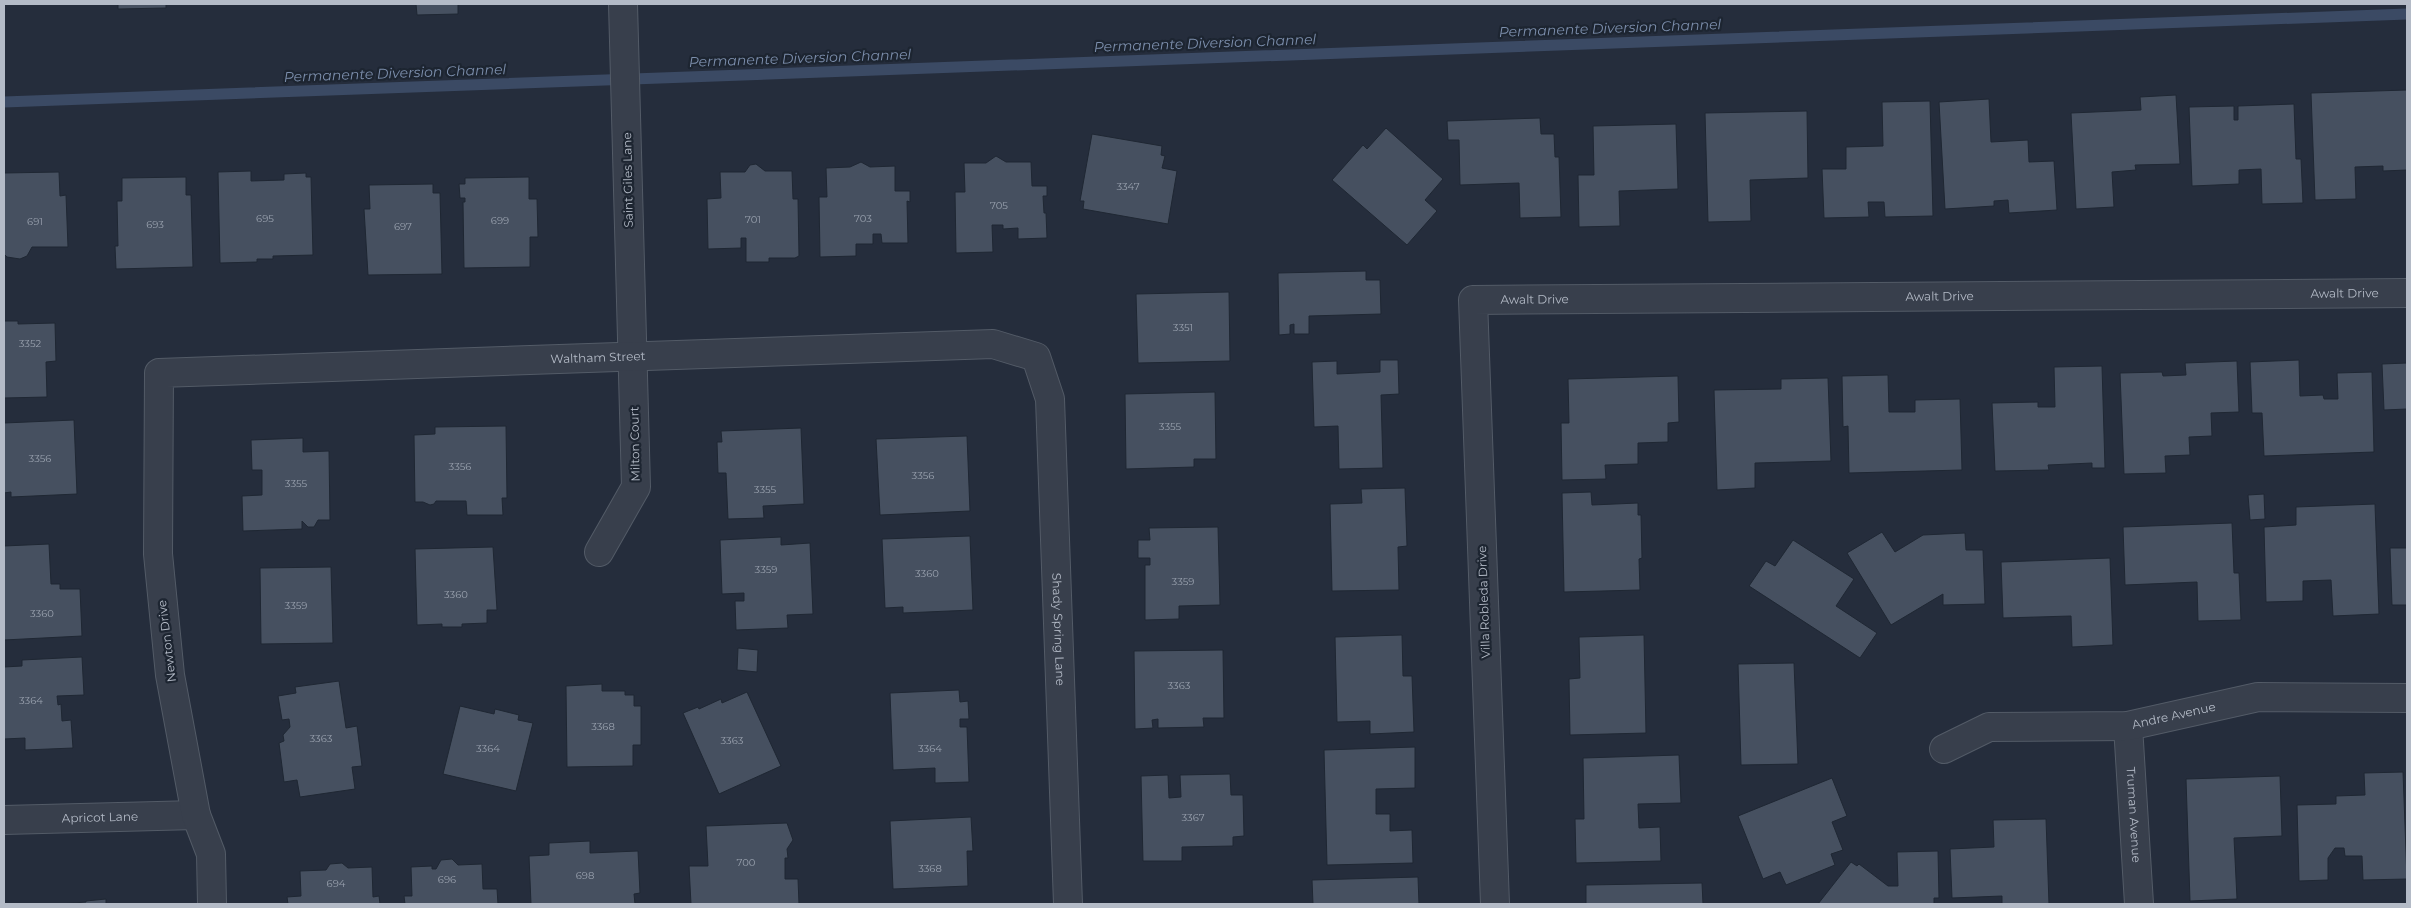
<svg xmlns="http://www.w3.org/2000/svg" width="2411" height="908" viewBox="0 0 2411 908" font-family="Montserrat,sans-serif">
<rect width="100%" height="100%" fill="#252d3c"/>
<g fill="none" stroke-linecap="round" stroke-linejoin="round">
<!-- stream -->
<path stroke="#3b4a64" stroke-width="11" d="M 4,102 L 2407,14"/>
</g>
<!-- building -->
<path fill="#465060" stroke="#1f2733" d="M 118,4 L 166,4 L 166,8 L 118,9 Z
M 416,4 L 458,4 L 458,14 L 417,15 Z
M 2407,90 L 2407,170 L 2383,171 L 2383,166 L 2355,167 L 2356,199 L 2315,200 L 2311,93 Z
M 2176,95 L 2180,164 L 2135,165 L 2136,170 L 2112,172 L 2114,207 L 2076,209 L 2071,113 L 2141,110 L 2140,97 Z
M 1989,99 L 1991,142 L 2028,140 L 2029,162 L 2054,161 L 2057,210 L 2009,213 L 2008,200 L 1994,201 L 1994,206 L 1945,209 L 1939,102 Z
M 1930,101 L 1933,216 L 1885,217 L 1884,202 L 1868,202 L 1869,217 L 1824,218 L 1822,169 L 1846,169 L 1846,147 L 1883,146 L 1882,102 Z
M 2294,104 L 2296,159 L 2301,159 L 2303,203 L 2262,204 L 2261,169 L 2239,170 L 2239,184 L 2192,186 L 2189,107 L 2234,106 L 2234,120 L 2238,120 L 2238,106 Z
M 1807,111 L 1808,178 L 1750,180 L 1751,221 L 1708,222 L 1705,113 Z
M 1540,118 L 1541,134 L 1554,134 L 1555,157 L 1559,157 L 1561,217 L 1520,218 L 1519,183 L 1460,185 L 1459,140 L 1448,140 L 1447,121 Z
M 1676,124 L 1678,189 L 1619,191 L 1620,226 L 1579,227 L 1578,175 L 1594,175 L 1593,126 Z
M 1386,128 L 1443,179 L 1425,200 L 1437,211 L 1407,245 L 1332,180 L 1363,145 L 1367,149 Z
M 1092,134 L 1162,146 L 1161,155 L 1165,156 L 1162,168 L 1177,171 L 1168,224 L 1083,209 L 1084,201 L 1080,201 Z
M 996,156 L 1006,162 L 1031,162 L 1032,186 L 1047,186 L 1047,196 L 1043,196 L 1044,213 L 1046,213 L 1047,238 L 1018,239 L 1018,228 L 1003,229 L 1003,225 L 992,225 L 993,252 L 956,253 L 955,192 L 965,192 L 964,163 L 986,163 Z
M 861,162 L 870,167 L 895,166 L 895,191 L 910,191 L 910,202 L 907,201 L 908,243 L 882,243 L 881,234 L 873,234 L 873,244 L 856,244 L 856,256 L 820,257 L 819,197 L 827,197 L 826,168 L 850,167 Z
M 756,164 L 765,171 L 792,171 L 793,199 L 798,199 L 799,256 L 795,258 L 769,258 L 769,262 L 746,262 L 746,238 L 741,238 L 741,248 L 708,249 L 707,199 L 721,198 L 720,172 L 745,172 L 750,165 Z
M 251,171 L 251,181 L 284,180 L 284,174 L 306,173 L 306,177 L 311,177 L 313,255 L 273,256 L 273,259 L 257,259 L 257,262 L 220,263 L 218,172 Z
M 59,172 L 60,196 L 66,195 L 68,247 L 32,247 L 27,256 L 20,259 L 7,257 L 4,254 L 4,173 Z
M 186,177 L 186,195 L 191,195 L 193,267 L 116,269 L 115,246 L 118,246 L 117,201 L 122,201 L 122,178 Z
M 529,177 L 529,199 L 537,199 L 538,237 L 530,237 L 530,267 L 464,268 L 463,202 L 465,202 L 465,198 L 460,198 L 459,184 L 465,184 L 465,178 Z
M 433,184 L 433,193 L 440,193 L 442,274 L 368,275 L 364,209 L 370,209 L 369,185 Z
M 1366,271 L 1366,280 L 1380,280 L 1381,314 L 1309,316 L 1309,334 L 1294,334 L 1294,324 L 1290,325 L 1290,334 L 1279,335 L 1278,273 Z
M 1229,292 L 1230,361 L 1138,363 L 1136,294 Z
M 4,321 L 18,321 L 18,324 L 55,323 L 56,361 L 46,362 L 47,397 L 4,398 Z
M 1380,360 L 1398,360 L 1399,394 L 1381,395 L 1383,468 L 1339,469 L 1338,426 L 1314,427 L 1312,362 L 1337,361 L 1337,374 L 1380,372 Z
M 2299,360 L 2300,396 L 2323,395 L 2324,399 L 2338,399 L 2337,373 L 2372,372 L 2374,452 L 2264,456 L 2262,413 L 2252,413 L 2250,362 Z
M 2237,361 L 2239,412 L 2211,413 L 2212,436 L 2189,437 L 2190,455 L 2165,456 L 2166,473 L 2124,474 L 2120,373 L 2162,372 L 2163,376 L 2186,375 L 2185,363 Z
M 2407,363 L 2407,409 L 2384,410 L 2382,364 Z
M 2102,366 L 2105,468 L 2092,468 L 2092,463 L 2048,465 L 2049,470 L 1995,471 L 1992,403 L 2038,402 L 2038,407 L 2055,407 L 2054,367 Z
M 1888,375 L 1889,412 L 1915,412 L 1915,400 L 1960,399 L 1962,470 L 1849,473 L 1848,426 L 1843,427 L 1842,376 Z
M 1678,376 L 1679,422 L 1668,423 L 1668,442 L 1638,443 L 1638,464 L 1605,465 L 1606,479 L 1562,480 L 1561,423 L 1569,423 L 1568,379 Z
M 1828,378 L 1831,461 L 1755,463 L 1755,488 L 1717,490 L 1714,390 L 1781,389 L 1781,379 Z
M 1215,392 L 1216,459 L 1194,459 L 1194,467 L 1126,469 L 1125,394 Z
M 74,420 L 77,494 L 11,497 L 11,492 L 4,493 L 4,423 Z
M 506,426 L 507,498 L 502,498 L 503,515 L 467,515 L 466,501 L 436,501 L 434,504 L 430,505 L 423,502 L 415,502 L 414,435 L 435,434 L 435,427 Z
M 801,428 L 804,504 L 763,506 L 764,518 L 728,519 L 726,473 L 718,473 L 717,442 L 722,442 L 721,431 Z
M 967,436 L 970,511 L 880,515 L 876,439 Z
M 303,438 L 303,452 L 329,451 L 330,520 L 318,520 L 314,527 L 308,527 L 302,521 L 302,529 L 243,531 L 242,496 L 262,495 L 262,470 L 252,470 L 251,440 Z
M 1405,488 L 1407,546 L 1398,547 L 1399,590 L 1332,591 L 1330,504 L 1362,503 L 1361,489 Z
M 1591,492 L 1592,505 L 1638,503 L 1638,515 L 1641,515 L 1642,558 L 1639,559 L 1640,590 L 1564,592 L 1562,493 Z
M 2264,494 L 2265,519 L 2250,520 L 2248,495 Z
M 2375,504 L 2379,614 L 2333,616 L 2331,580 L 2303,581 L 2303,601 L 2266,602 L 2264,527 L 2296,525 L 2296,507 Z
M 2232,523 L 2234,573 L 2239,573 L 2241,620 L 2198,621 L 2197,582 L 2125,585 L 2123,527 Z
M 1218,527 L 1220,605 L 1179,606 L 1179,619 L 1145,620 L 1145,565 L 1150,565 L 1150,558 L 1138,558 L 1138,540 L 1150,540 L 1149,528 Z
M 1882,532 L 1895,552 L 1923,535 L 1965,533 L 1966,550 L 1983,550 L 1985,604 L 1943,605 L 1943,594 L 1891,625 L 1847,553 Z
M 970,536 L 973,610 L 903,613 L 903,607 L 885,608 L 882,539 Z
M 781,537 L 781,545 L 810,543 L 813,614 L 787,615 L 788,628 L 736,630 L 735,601 L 744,601 L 744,593 L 722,594 L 720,540 Z
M 1793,540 L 1854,579 L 1836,606 L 1877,633 L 1860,658 L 1749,586 L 1766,561 L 1775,566 Z
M 49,544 L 51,584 L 60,584 L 60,589 L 80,589 L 82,636 L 4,640 L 4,546 Z
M 493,547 L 497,610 L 487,610 L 487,623 L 462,624 L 462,627 L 442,627 L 442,624 L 417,625 L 415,549 Z
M 2390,548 L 2407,548 L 2407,605 L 2392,605 Z
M 2110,558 L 2113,645 L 2072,647 L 2071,616 L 2003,618 L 2001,562 Z
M 331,567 L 333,643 L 261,644 L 260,568 Z
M 1402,635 L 1403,676 L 1412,676 L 1414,732 L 1370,734 L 1370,721 L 1337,722 L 1335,637 Z
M 1644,635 L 1646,733 L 1570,735 L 1569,679 L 1580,678 L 1579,637 Z
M 738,648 L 758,650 L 757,672 L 737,670 Z
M 1223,650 L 1224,718 L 1203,718 L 1204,727 L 1158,728 L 1158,719 L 1152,720 L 1153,728 L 1135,729 L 1134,651 Z
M 82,657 L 84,695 L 57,696 L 58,705 L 61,704 L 62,721 L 71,720 L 73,748 L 25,750 L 25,738 L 4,739 L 4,667 L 22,666 L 22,660 Z
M 1794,663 L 1798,764 L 1741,765 L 1738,664 Z
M 339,681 L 346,728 L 357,726 L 362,766 L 352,767 L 355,789 L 300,797 L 297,780 L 284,782 L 279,743 L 284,741 L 283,735 L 290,727 L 289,719 L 282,720 L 278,696 L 296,693 L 295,687 Z
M 602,684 L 602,691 L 625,691 L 625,695 L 634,695 L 634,706 L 641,706 L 641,745 L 633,745 L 633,766 L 567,767 L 566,686 Z
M 959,690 L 960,702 L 968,701 L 969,719 L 960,719 L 960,727 L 967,727 L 969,782 L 935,783 L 935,768 L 893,770 L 890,693 Z
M 747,692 L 781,766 L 719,794 L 683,713 L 698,707 L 699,709 L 721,699 L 722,703 Z
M 460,706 L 494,714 L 495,709 L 519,715 L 518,720 L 533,723 L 516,791 L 443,774 Z
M 1415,747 L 1415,788 L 1376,789 L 1376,814 L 1390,814 L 1390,831 L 1412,830 L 1413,863 L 1327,865 L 1324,750 Z
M 1679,755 L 1681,803 L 1638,804 L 1639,828 L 1660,827 L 1661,861 L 1576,863 L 1575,819 L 1584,819 L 1583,758 Z
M 2403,772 L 2407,879 L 2363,880 L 2362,856 L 2345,856 L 2344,848 L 2335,848 L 2328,858 L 2328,880 L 2299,881 L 2297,805 L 2336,804 L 2336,796 L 2365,795 L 2364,773 Z
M 1230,774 L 1231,795 L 1243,795 L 1244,836 L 1233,837 L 1233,846 L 1182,847 L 1182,861 L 1143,861 L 1141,776 L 1168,775 L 1169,798 L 1181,797 L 1180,775 Z
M 2280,776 L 2282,836 L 2234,838 L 2237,899 L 2190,901 L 2186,779 Z
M 1832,778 L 1847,816 L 1832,822 L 1843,850 L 1831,854 L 1835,865 L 1786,885 L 1780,872 L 1763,879 L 1738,816 Z
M 971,817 L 973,851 L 967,851 L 968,886 L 893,889 L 890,821 Z
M 2046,819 L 2049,904 L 2002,904 L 2002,896 L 1952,898 L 1950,849 L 1994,847 L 1993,820 Z
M 787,823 L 793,840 L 787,849 L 788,858 L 785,858 L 785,879 L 798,879 L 799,904 L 691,904 L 689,866 L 708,866 L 706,826 Z
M 590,841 L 590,853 L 638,851 L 640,893 L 634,894 L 635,904 L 531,904 L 529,856 L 549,855 L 549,843 Z
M 1938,851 L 1939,898 L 1934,898 L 1934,904 L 1818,904 L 1851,862 L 1857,866 L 1859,864 L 1888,886 L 1898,886 L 1897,852 Z
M 452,859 L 458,865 L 482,864 L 483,889 L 497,889 L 498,904 L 405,904 L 404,896 L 412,896 L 411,867 L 432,866 L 432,869 L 436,869 L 441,860 Z
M 342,863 L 348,868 L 372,867 L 373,897 L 379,896 L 380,904 L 288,904 L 287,897 L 301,896 L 300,871 L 326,870 L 330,864 Z
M 1418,877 L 1419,904 L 1313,904 L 1312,880 Z
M 1702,883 L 1703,904 L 1586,904 L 1586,885 Z
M 106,899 L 106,904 L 61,904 L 86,902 L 86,901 Z"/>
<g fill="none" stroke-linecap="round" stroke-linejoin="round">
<!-- minor casing -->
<g stroke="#535b67" stroke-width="30">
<g id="minor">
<path d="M 599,552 L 636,487 L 623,4"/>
<path id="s1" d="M 2128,726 L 2139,904"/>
<path id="s2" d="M 1944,749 L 1989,727 L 2128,726 L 2258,697 L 2407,698"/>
<path id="s3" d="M 4,820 L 196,815"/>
<path id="s4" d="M 212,904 L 211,854 L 196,815 L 170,675 L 158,554 L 159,373 L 993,344 L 1036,357 L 1050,399 L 1068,904"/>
<path id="s5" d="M 1495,904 L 1473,300 L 2407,293"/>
</g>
</g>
<!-- minor -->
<use href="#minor" stroke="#383f4c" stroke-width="28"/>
</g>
<g text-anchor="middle" stroke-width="4.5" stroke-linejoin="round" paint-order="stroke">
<!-- number labels -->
<g font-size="10" fill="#98a0ad">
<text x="1128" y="190">3347</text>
<text x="999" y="209">705</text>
<text x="265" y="222">695</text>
<text x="863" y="222">703</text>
<text x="753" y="223">701</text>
<text x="500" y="224">699</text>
<text x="35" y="225">691</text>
<text x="155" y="228">693</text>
<text x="403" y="230">697</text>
<text x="1183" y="331">3351</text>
<text x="30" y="347">3352</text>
<text x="1170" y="430">3355</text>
<text x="40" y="462">3356</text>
<text x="460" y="470">3356</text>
<text x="923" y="479">3356</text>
<text x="296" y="487">3355</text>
<text x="765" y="493">3355</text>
<text x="766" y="573">3359</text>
<text x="927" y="577">3360</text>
<text x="1183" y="585">3359</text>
<text x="456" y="598">3360</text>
<text x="296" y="609">3359</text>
<text x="42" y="617">3360</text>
<text x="1179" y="689">3363</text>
<text x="31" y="704">3364</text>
<text x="603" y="730">3368</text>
<text x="321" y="742">3363</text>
<text x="732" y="744">3363</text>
<text x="488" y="752">3364</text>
<text x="930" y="752">3364</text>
<text x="1193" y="821">3367</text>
<text x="746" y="866">700</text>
<text x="930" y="872">3368</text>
<text x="585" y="879">698</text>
<text x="447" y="883">696</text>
<text x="336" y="887">694</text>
</g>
<!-- street labels -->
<g font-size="12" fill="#b4bbc7" stroke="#1d2531">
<text transform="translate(628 180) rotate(-91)" y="4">Saint Giles Lane</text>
<text dy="4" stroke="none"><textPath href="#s5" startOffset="1476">Awalt Drive</textPath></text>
<text dy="4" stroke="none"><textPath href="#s5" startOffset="1071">Awalt Drive</textPath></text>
<text dy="4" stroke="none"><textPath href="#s5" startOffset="666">Awalt Drive</textPath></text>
<text dy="4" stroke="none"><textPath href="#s4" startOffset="976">Waltham Street</textPath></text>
<text transform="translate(635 444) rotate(-91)" y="4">Milton Court</text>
<text transform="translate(1484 602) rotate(-92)" y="4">Villa Robleda Drive</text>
<text dy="4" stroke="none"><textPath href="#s4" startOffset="1691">Shady Spring Lane</textPath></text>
<text transform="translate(167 641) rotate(-97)" y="4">Newton Drive</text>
<text dy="4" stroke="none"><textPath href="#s2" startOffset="236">Andre Avenue</textPath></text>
<text dy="4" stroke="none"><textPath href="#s1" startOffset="89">Truman Avenue</textPath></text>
<text dy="4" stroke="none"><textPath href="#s3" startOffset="96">Apricot Lane</textPath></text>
</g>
<!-- water labels -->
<g font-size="14" font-style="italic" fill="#7d8fad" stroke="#1d2531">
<text transform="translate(1610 28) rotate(-2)" y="5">Permanente Diversion Channel</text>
<text transform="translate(1205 43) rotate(-2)" y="5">Permanente Diversion Channel</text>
<text transform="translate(800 58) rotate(-2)" y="5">Permanente Diversion Channel</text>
<text transform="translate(395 73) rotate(-2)" y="5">Permanente Diversion Channel</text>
</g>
</g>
<!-- border -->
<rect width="2411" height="908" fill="none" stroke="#b4bbc7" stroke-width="10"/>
</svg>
